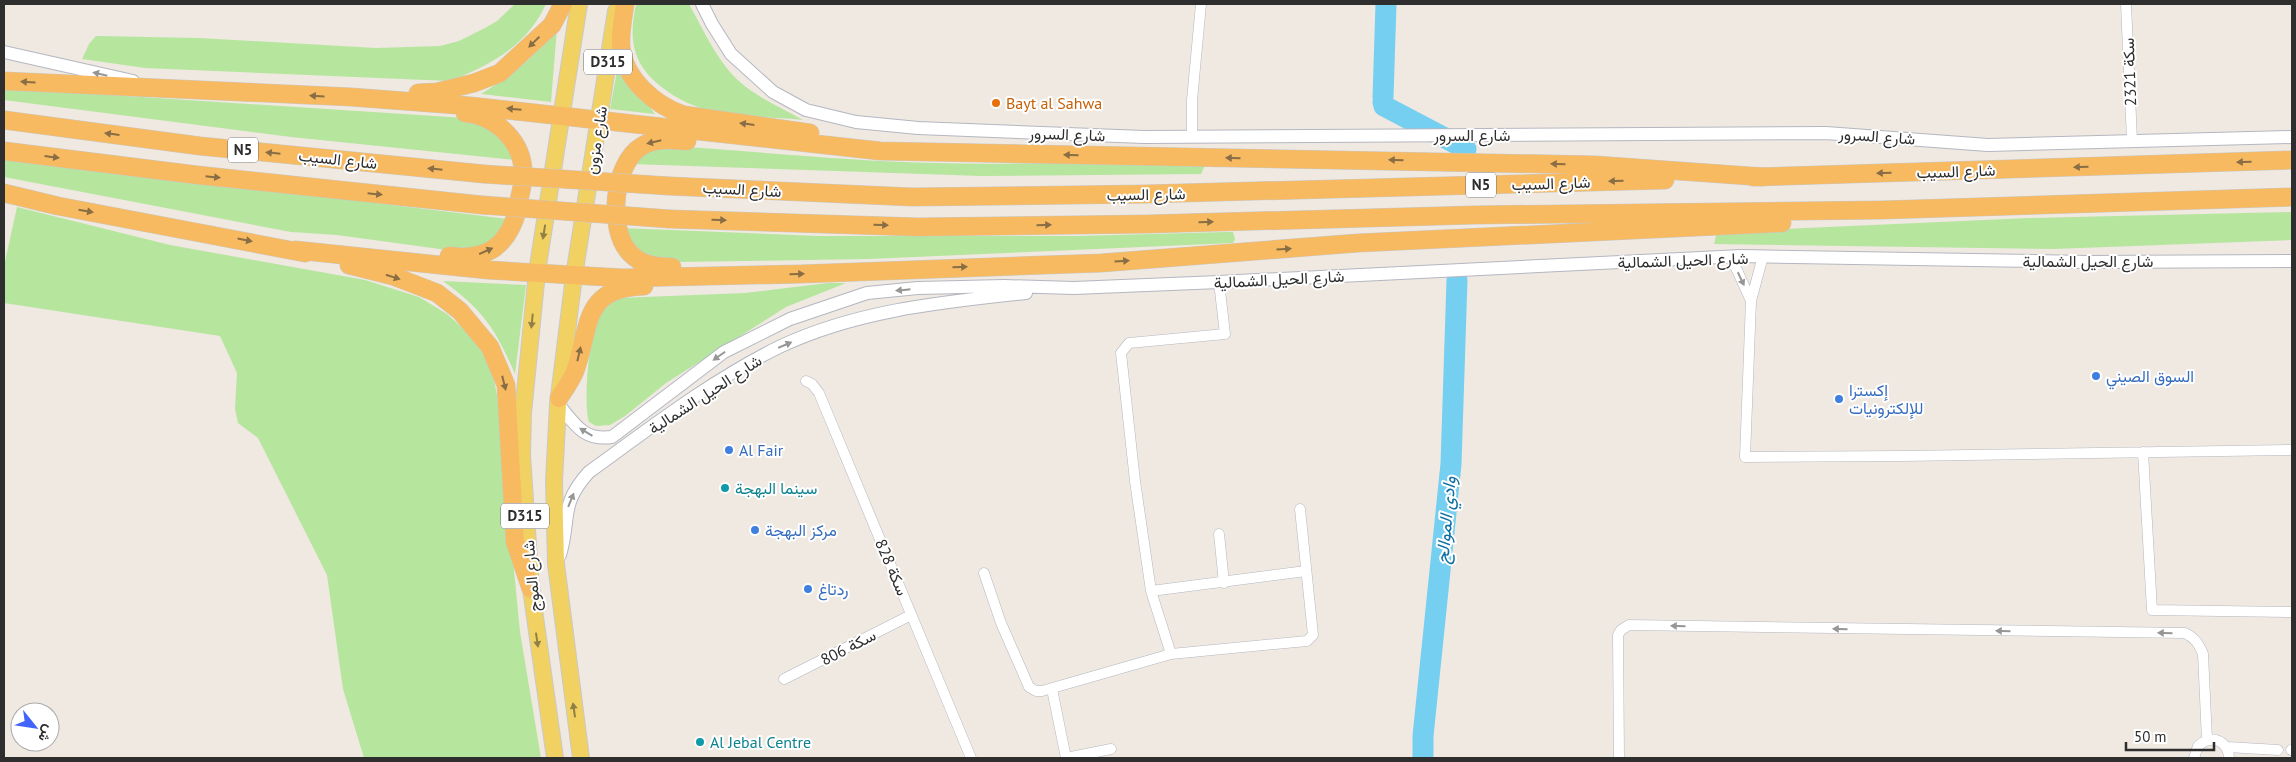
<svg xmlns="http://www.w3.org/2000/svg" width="2296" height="762" viewBox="0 0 2296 762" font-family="'PT Sans',Vazirmatn,sans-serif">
<rect width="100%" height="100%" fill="#efe9e1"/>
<!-- green -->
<path fill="#b6e59e" d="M 515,4 L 546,4 C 527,46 490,65 450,81 L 145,68 L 82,59 L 89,44 L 96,36 L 199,38 L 376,48 L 440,46 L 459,41 L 485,28 L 497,21 Z
M 636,4 L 689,4 C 703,29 718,63 740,82 C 758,98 782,108 803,120 C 773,117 741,117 712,111 C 694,107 677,99 663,88 C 633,65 628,41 636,4 Z
M 557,28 L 551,102 L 481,94 C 511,76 536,57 557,28 Z
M 618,65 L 655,114 L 610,109 Z
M 4,88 L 465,118 L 496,129 L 515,160 L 291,137 L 4,100 Z
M 674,146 C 761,152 848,161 936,163 C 1025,166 1115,159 1205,165 L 1201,174 L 982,176 L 632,164 L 649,150 Z
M 4,158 L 508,219 C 496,246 475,250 447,250 L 337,235 L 291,232 L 4,177 Z
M 17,207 L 170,245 L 365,280 L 419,297 L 447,314 L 466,331 L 483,352 L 491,365 L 497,395 L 520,632 L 541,758 L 364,758 L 343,689 L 327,575 L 258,438 L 238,423 L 235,409 L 237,373 L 220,336 L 4,303 L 4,266 Z
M 2292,212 L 2292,240 L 2053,249 L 1714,244 L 1717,232 L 2029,218 Z
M 622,228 L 819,236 L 1077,236 L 1227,232 L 1233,232 L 1235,239 L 1233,243 L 869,259 L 678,262 L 646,260 Z
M 443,281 L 526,285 L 515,374 C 495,328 484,311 443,281 Z
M 828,283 L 846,283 L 786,307 L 666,383 L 625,416 L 610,425 L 596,426 L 589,422 C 583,404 589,333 599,315 C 603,307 611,302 619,298 L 745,293 Z"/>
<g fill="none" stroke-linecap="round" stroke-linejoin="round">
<!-- river -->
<path stroke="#75cff0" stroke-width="21" d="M 1383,97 L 1386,4
M 1383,102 L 1384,106 L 1466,149
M 1423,758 L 1423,736 L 1451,464 L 1457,280"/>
<!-- minor casing -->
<g stroke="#b4b7c1" stroke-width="11">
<path id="minor" d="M 2126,4 L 2132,141
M 1192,137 L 1192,100 L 1201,4
M 1763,256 L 1751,301 L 1745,457 L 1903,456 L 2292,450
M 1731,257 L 1751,301
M 806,381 L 812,384 L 819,393 L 971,758
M 2143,452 L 2152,610 L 2292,612
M 1219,534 L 1224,583
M 984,573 L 1001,623 L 1029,687 L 1036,691 L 1042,691 L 1171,654 L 1307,641 L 1313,635 L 1300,509
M 1151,591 L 1306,571
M 1171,654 L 1151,591 L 1135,481 L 1121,353 L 1129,343 L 1225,334 L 1219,282
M 784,679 L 911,615
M 1052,689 L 1066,758
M 2227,747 L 2278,750
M 2291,750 L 2292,750
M 1066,758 L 1111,749
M 1619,758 L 1618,635 L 1621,630 L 1629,625 L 2185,633 C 2195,638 2199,644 2203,654 L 2207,740
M 2194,758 L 2198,746 C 2211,734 2228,740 2229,758"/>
</g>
<!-- tertiary casing -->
<g stroke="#b4b7c1" stroke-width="14">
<path id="tertiary" d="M 702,4 L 712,24 L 731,54 L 773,92 L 806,110 L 856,122 L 918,128 L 1144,137 L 1826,133 L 1988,145 L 2292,137
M 4,52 L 133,81
M 558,404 C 575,424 583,441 612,437 L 724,352 L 790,319 L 867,293 L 918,288 L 1004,286 L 1074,288 L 1219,282 L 1741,256 L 2088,262 L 2292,261
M 560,555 C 571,518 559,505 589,472 C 650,428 712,380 779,347 C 857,310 943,302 1026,293"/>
</g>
<!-- primary casing -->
<g stroke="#c9c9c9" stroke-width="18">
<path id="primary" d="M 555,758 L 531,589 L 522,455 L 523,413 L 537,272 L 579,4
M 581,758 L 556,564 L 554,481 L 558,404 L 574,276 L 616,11"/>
</g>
<!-- trunk casing -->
<g stroke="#c9c9c9" stroke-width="19">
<path id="trunk" d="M 625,4 C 623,18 620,32 621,47 C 624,79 656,106 684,115 L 810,133
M 4,81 L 351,97 L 470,106 L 880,151 L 1595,165 L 1764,177
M 418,93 L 437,92 L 474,83 L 500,73 L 552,25 L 563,4
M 4,120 L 200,146 L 484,174
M 4,151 L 197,175 L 482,205
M 1753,177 L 2292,160
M 669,186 L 912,197 L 1146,194 L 1665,180
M 4,193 L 58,206 L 305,253
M 670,219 L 918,227 L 1148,224 L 1474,215 L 1882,210 L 2292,197
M 295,250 L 488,270 L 623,278 L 801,274 L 1101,263 L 1358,243 L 1782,223
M 449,256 C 464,258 480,257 493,249 C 509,238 517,218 519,200 C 521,192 523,184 523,177 C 525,143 497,116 465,113
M 349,265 L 393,276 L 437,293 L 460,311 L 490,347 L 506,385 L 515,542 L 531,589
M 672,267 C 656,267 641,265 630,253 C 607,230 613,163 642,146 C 655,138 672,140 687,141
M 559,398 C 565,389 571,381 575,371 C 591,327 581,288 644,286"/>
</g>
<!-- minor -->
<use href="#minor" stroke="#fff" stroke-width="10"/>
<!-- tertiary -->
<use href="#tertiary" stroke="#fff" stroke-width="12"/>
<!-- primary -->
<use href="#primary" stroke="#f2d163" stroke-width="16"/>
<!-- trunk -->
<use href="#trunk" stroke="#f8ba60" stroke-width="18"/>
<!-- trunk-bridge casing -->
<g stroke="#c9c9c9" stroke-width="19" stroke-linecap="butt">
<path id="trunk-bridge" d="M 484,174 L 669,186
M 482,205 L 670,219"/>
</g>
<!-- trunk-bridge -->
<use href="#trunk-bridge" stroke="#f8ba60" stroke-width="18"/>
</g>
<!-- one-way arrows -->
<defs><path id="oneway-solid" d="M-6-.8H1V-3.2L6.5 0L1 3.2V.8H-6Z" transform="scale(1.25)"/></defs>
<g fill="#896d44">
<use href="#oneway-solid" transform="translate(534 42) rotate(136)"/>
<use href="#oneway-solid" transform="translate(28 82) rotate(-177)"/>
<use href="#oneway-solid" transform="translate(317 96) rotate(-177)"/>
<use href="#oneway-solid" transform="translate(514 109) rotate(-175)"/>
<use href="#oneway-solid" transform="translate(747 124) rotate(-173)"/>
<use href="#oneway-solid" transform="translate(112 134) rotate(-173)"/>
<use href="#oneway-solid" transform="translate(654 142) rotate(167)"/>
<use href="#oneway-solid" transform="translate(273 153) rotate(-174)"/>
<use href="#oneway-solid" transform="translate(1071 155) rotate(-179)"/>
<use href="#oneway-solid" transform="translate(52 157) rotate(7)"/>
<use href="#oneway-solid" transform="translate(1233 158) rotate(-179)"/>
<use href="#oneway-solid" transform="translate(1396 160) rotate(-179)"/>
<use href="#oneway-solid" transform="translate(2244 162) rotate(178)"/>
<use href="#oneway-solid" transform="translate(1558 164) rotate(-179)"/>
<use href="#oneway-solid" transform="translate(2081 167) rotate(178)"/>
<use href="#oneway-solid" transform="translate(435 169) rotate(-174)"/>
<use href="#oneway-solid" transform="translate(1884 173) rotate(178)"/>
<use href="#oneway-solid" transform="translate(213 177) rotate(6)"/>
<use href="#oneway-solid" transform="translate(1616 181) rotate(178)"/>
<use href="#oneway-solid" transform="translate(375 194) rotate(6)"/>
<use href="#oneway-solid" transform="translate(86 211) rotate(10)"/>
<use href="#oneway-solid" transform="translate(719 220) rotate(2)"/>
<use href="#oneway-solid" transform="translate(1206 222) rotate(-1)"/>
<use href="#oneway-solid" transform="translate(881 225) rotate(2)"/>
<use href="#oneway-solid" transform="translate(1044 225) rotate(-1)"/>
<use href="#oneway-solid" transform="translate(245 240) rotate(11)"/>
<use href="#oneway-solid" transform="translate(1284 249) rotate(-4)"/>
<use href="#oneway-solid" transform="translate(486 251) rotate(-24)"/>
<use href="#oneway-solid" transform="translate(1122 261) rotate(-4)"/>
<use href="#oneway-solid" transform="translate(960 267) rotate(-2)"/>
<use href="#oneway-solid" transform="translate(797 274) rotate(-1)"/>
<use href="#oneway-solid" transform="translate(393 277) rotate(18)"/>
<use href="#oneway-solid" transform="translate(579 354) rotate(-77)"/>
<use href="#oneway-solid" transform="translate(504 383) rotate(76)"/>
</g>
<g fill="#969696">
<use href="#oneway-solid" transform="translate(100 74) rotate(-167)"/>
<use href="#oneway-solid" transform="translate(1741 279) rotate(65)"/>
<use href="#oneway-solid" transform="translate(903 290) rotate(174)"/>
<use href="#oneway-solid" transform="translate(785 345) rotate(-23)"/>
<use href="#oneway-solid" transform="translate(719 356) rotate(145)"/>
<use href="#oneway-solid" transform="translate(586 432) rotate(-149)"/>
<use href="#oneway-solid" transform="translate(571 500) rotate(-68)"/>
<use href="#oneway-solid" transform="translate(1678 626) rotate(-179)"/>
<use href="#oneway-solid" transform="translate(1840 629) rotate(-179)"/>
<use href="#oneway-solid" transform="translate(2003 631) rotate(-179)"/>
<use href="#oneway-solid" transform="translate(2165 633) rotate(-179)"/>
</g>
<g fill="#908048">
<use href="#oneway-solid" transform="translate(544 232) rotate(99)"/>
<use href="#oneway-solid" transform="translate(532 321) rotate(96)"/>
<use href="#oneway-solid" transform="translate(537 640) rotate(82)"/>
<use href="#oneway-solid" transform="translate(574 710) rotate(-98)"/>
</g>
<!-- markers -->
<circle fill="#e8710a" stroke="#fff" stroke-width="2" cx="996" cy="103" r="5"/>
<g fill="#3f7fe0" stroke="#fff" stroke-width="2">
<circle cx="2096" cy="376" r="5"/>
<circle cx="1839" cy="399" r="5"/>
<circle cx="729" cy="450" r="5"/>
<circle cx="755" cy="530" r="5"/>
<circle cx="808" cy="589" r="5"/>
</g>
<g fill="#0f9aa8" stroke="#fff" stroke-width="2">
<circle cx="725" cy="488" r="5"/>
<circle cx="700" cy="742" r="5"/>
</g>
<g text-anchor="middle" stroke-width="4" stroke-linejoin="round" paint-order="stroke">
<!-- shield labels -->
<g fill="#fff" stroke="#6d6d6d" stroke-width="1">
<rect x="584" y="49.5" width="48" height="25" rx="4"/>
<rect x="228" y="137.5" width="30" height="25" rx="4"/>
<rect x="1466" y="172.5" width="30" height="25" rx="4"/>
<rect x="501" y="503.5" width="48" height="25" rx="4"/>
</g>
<g font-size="15" font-weight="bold" fill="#2e2e2e">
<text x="608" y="67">D315</text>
<text x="243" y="155">N5</text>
<text x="1481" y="190">N5</text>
<text x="525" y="521">D315</text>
</g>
<!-- street labels -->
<g font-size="16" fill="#2e2e2e" stroke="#fff">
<text transform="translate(2129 72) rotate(-92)" y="6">سكة 2321</text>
<text transform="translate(1067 134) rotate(2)" y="6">شارع السرور</text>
<text x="1472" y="141">شارع السرور</text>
<text transform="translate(1877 136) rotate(4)" y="6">شارع السرور</text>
<text transform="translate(596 140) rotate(-81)" y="6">شارع مزون</text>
<text transform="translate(338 159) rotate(6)" y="6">شارع السيب</text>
<text transform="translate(1956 171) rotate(-2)" y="6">شارع السيب</text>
<text transform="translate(1551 183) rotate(-2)" y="6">شارع السيب</text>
<text transform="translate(742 189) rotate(3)" y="6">شارع السيب</text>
<text transform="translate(1146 194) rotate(-1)" y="6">شارع السيب</text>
<text transform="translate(1683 260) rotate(-2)" y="6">شارع الحيل الشمالية</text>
<text x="2088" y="267">شارع الحيل الشمالية</text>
<text transform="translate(1279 279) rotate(-3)" y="6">شارع الحيل الشمالية</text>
<text transform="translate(705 394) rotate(-33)" y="6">شارع الحيل الشمالية</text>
<text transform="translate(892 567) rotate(67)" y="6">سكة 828</text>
<text transform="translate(531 576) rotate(-95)" y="6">شارع الموج</text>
<text transform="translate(848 647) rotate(-27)" y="6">سكة 806</text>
</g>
<!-- food labels -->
<g font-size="16" fill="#c56008" stroke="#fff" text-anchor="start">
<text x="1006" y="109">Bayt al Sahwa</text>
</g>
<!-- shop labels -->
<g font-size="16" fill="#366cbe" stroke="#fff" text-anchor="start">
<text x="2106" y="382">السوق الصيني</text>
<text x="1849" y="396">إكسترا<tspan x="1849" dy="18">للإلكترونيات</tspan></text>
<text x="739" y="456">Al Fair</text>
<text x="765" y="536">مركز البهجة</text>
<text x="818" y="595">ردتاغ</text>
</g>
<!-- culture labels -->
<g font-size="16" fill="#0d838f" stroke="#fff" text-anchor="start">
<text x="735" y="494">سينما البهجة</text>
<text x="710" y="748">Al Jebal Centre</text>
</g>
<!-- water labels -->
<g font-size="18" font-style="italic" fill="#0d6fa3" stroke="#fff">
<text transform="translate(1446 520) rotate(-85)" y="6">وادي الموالح</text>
</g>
</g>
<!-- border -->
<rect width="2296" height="762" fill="none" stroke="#2e2e2e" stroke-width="10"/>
<!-- north arrow -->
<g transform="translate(35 727) rotate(120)"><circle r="24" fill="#ffffff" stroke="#ababab"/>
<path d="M0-4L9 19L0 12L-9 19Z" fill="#4264fb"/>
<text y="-8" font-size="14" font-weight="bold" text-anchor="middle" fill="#2e2e2e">ش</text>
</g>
<!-- scale -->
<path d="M2126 742v8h88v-8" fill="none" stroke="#2e2e2e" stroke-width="2.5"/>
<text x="2134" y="742" font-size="15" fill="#2e2e2e" stroke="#ffffff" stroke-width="4" paint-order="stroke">50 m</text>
</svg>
